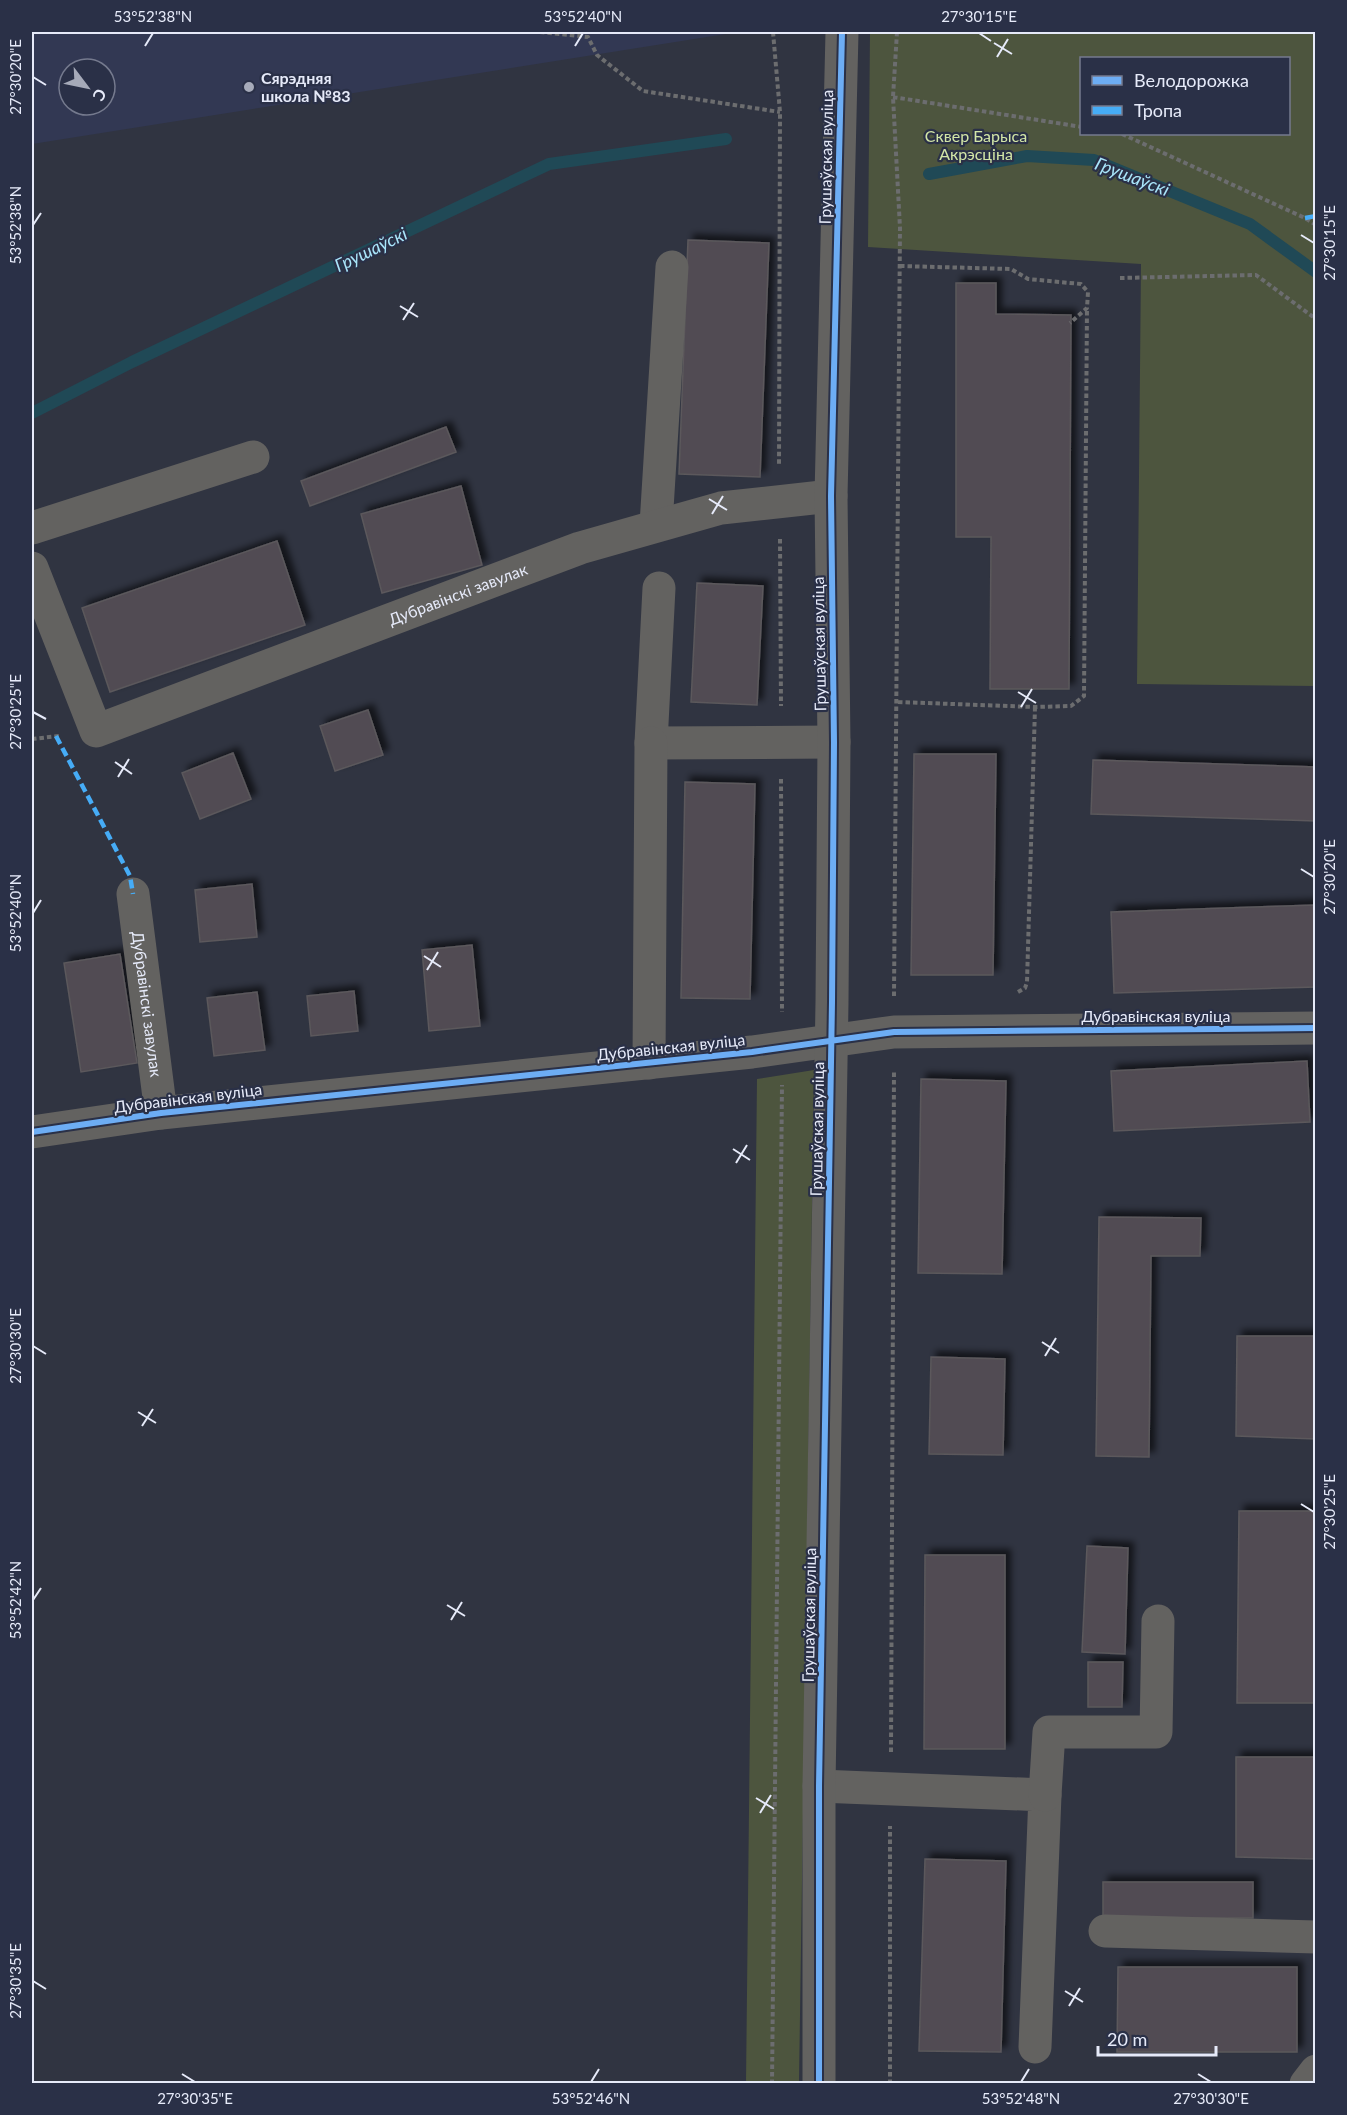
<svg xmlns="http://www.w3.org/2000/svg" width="1347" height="2115" viewBox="0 0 1347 2115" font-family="Lato,sans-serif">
<defs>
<filter id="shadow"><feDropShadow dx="5.5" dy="-5.5" stdDeviation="3" flood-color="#0009"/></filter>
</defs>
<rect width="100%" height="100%" fill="#303441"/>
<!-- built -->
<path fill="#323853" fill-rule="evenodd" d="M 32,32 L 732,32 L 732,33 L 32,144 ZM 69,69 L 105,69 L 105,105 L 69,105 Z"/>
<!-- green -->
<path fill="#4d553e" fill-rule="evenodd" d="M 870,32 L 1315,32 L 1315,686 L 1137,684 L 1141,264 L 868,247 ZM 1082,58 L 1288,58 L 1288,134 L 1082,134 Z
M 814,1070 L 799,2083 L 746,2084 L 757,1079 Z"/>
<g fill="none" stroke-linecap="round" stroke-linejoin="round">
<!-- stream -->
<path stroke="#204956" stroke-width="12" d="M 929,174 L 1027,156 L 1094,160 L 1250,224 L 1316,272
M 32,413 L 132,362 L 549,164 L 726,139"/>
</g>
<!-- building -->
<path fill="#514c52" stroke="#5b585c" stroke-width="1.5" filter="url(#shadow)" d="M 688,240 L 769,243 L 760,477 L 679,474 Z
M 956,283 L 996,283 L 996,314 L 1071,315 L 1069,689 L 990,689 L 991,537 L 956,537 Z
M 446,427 L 456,452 L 310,506 L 301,481 Z
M 461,486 L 482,565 L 382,593 L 361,514 Z
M 277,541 L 305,625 L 110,692 L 82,608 Z
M 697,583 L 763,586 L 757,705 L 691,702 Z
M 368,710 L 383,755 L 335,771 L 320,726 Z
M 233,753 L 251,799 L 200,819 L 182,773 Z
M 914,754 L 996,754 L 993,975 L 911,975 Z
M 1093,760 L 1316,767 L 1316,821 L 1091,814 Z
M 685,782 L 755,784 L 750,999 L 681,998 Z
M 252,884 L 257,937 L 200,942 L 195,890 Z
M 1316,905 L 1316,987 L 1114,993 L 1111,912 Z
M 472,945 L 480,1026 L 429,1031 L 422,950 Z
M 120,954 L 137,1063 L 81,1072 L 64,963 Z
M 354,991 L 358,1031 L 311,1036 L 307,996 Z
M 257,992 L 265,1050 L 214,1056 L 207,998 Z
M 1307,1061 L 1310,1122 L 1114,1131 L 1111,1071 Z
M 921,1079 L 1006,1081 L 1002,1274 L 918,1273 Z
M 1099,1217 L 1201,1218 L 1200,1256 L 1151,1256 L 1149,1457 L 1096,1456 Z
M 1237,1336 L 1316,1336 L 1316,1439 L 1236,1436 Z
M 931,1357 L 1005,1359 L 1003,1455 L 929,1454 Z
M 1239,1511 L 1316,1511 L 1316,1703 L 1237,1703 Z
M 1087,1546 L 1128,1548 L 1125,1654 L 1082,1652 Z
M 925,1555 L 1005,1555 L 1005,1749 L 924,1749 Z
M 1088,1662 L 1123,1662 L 1122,1707 L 1088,1707 Z
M 1236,1757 L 1316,1757 L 1316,1859 L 1236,1857 Z
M 925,1859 L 1006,1861 L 1001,2052 L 919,2051 Z
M 1103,1882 L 1253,1882 L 1253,1918 L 1103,1918 Z
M 1118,1967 L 1297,1967 L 1297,2052 L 1117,2052 Z"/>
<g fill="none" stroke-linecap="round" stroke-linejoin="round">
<!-- path -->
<path stroke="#6c6d6f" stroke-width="4" stroke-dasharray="4.5 3" stroke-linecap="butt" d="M 540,32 L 588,37 L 597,55 L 643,91 L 780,112
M 773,32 L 780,112 L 779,466
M 893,97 L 1082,127
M 1122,134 L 1305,218 L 1316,225
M 900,266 L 1011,269 L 1028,279 L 1081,284 L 1088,292 L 1087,308 L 1070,323
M 1120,278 L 1256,275 L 1316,319
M 780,539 L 781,706
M 898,702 L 1035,707 L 1071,706 L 1084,696 L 1087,308
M 32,739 L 59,736
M 781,779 L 782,1012
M 1018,992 L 1025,988 L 1027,982 L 1035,707
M 894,996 L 900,228 L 893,97 L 897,32
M 891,1752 L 894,1070
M 772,2084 L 782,1085
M 890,2084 L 890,1826"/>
<!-- minor -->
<g stroke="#636260" stroke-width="33">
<path d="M 656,525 L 672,267"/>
<path d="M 32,528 L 253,457"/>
<path id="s1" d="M 32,568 L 96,731 L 580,548 L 721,508 L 831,496"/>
<path d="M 659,588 L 651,743 L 834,742"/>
<path id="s2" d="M 133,894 L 161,1113"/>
<path d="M 649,1063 L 651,743"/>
<path d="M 32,1132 L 161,1113 L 752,1052 L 894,1032 L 1316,1028"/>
<path d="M 819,1786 L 1045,1795 L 1035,2047"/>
<path d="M 1045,1795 L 1049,1732 L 1156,1732 L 1158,1621"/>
<path d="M 1105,1931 L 1316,1937"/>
<path d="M 819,2084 L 819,1786 L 832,1002 L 834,742 L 831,496 L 842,32"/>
<path d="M 1306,2084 L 1316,2071"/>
</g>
<!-- quiet -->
<path stroke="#46acf6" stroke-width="4.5" stroke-dasharray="9 4.5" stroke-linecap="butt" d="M 1305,218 L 1316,216
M 56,736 L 130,876 L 133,894"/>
<!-- cycleway casing -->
<g stroke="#2a3047" stroke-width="10">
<path id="cycleway" d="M 32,1132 L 161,1113 L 752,1052 L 894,1032 L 1316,1028
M 819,2084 L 819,1786 L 832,1002 L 834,742 L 831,496 L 842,32"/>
</g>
<!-- cycleway -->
<use href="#cycleway" stroke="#6dadf4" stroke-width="6"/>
</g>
<!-- ticks -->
<path fill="none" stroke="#e6eaf9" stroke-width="2" d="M 979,33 L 991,41M 994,43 L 1012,54M 145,46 L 153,33M 575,46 L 583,33M 997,57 L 1008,39M 33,77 L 46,85M 33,225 L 41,213M 1301,235 L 1314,243M 400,306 L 418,317M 403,320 L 414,303M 709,499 L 727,510M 712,514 L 723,496M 1018,692 L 1036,703M 1021,707 L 1032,689M 33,712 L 46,719M 115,762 L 132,774M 118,777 L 129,759M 1301,869 L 1314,877M 33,913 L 41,900M 424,956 L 441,967M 427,970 L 438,952M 733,1149 L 750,1160M 736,1163 L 747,1145M 1042,1342 L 1059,1353M 33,1346 L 46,1354M 1045,1356 L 1056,1338M 138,1412 L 156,1423M 142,1426 L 153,1409M 1301,1504 L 1314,1512M 33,1600 L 41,1588M 447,1605 L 465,1616M 451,1620 L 462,1602M 756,1798 L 774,1809M 760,1813 L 771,1795M 33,1981 L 46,1989M 1065,1991 L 1083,2002M 1069,2006 L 1080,1988M 182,2074 L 195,2082M 1198,2074 L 1211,2082M 591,2082 L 599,2069M 1021,2082 L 1029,2069"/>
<!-- markers -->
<circle fill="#a6aab9" stroke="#2a3047" stroke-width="2" cx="249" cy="87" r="6"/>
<g text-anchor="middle" stroke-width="4.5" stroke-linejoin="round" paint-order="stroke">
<!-- poi labels -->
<g font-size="16" font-weight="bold" fill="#e6eaf9" stroke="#2a3047" text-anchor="start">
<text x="261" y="84">Сярэдняя<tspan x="261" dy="18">школа №83</tspan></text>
</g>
<!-- park labels -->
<g font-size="16" fill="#d3e6a7" stroke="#2a3047">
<text x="976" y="142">Сквер Барыса<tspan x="976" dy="18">Акрэсціна</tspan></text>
</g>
<!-- street labels -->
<g font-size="16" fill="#e6eaf9" stroke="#2a3047">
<text transform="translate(826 157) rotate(-89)" y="6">Грушаўская вуліца</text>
<text dy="6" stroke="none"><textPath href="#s1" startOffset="562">Дубравінскі завулак</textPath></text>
<text transform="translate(819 644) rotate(-91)" y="6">Грушаўская вуліца</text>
<text dy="6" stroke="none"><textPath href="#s2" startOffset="111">Дубравінскі завулак</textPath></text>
<text x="1156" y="1022">Дубравінская вуліца</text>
<text transform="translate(671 1047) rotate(-6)" y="6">Дубравінская вуліца</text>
<text transform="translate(188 1098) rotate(-7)" y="6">Дубравінская вуліца</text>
<text transform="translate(817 1129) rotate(-89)" y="6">Грушаўская вуліца</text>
<text transform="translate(809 1615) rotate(-89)" y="6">Грушаўская вуліца</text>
</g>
<!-- water labels -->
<g font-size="18" font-style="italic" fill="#a9e5fa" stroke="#2a3047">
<text transform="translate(1132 177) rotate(21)" y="6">Грушаўскі</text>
<text transform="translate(371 250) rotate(-26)" y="6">Грушаўскі</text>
</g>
</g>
<!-- border -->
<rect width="1347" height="2115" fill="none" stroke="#2a3047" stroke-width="66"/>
<!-- legend -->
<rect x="1080" y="57" width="210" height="78" fill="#2a3047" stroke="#757a8e" stroke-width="1.5"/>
<rect x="1092" y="76" width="30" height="9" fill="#6dadf4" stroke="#757a8e" stroke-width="1.5"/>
<text x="1134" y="87" font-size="18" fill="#e6eaf9">Велодорожка</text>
<rect x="1092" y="106" width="30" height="9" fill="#46acf6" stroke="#757a8e" stroke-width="1.5"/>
<text x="1134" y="117" font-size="18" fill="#e6eaf9">Тропа</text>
<!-- north arrow -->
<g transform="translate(87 87) rotate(122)"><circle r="28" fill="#2a3047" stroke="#757a8e" stroke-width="1.5"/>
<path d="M0-4.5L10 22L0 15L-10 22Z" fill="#a6aab9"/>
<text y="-9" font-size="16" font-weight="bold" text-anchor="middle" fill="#e6eaf9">С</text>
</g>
<!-- scale -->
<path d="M1098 2046v9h118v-9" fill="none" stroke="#e6eaf9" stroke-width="3"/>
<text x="1107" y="2046" font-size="18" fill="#e6eaf9" stroke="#2a3047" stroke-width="4.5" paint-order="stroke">20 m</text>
<rect x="33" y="33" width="1281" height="2049" fill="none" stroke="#e6eaf9" stroke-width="2"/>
<g font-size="15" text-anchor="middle" fill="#e6eaf9">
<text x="153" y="22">53°52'38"N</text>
<text x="583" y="22">53°52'40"N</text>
<text x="979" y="22">27°30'15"E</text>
<text transform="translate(16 77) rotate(-90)" y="5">27°30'20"E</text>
<text transform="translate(16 225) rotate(-90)" y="5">53°52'38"N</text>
<text transform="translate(1330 243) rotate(-90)" y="5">27°30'15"E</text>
<text transform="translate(16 712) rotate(-90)" y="5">27°30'25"E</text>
<text transform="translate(1330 877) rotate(-90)" y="5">27°30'20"E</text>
<text transform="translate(16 913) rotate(-90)" y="5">53°52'40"N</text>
<text transform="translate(16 1346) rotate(-90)" y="5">27°30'30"E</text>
<text transform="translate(1330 1512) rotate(-90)" y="5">27°30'25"E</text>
<text transform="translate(16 1600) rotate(-90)" y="5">53°52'42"N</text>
<text transform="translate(16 1981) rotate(-90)" y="5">27°30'35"E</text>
<text x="195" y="2104">27°30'35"E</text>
<text x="591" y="2104">53°52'46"N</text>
<text x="1021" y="2104">53°52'48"N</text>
<text x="1211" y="2104">27°30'30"E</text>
</g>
</svg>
